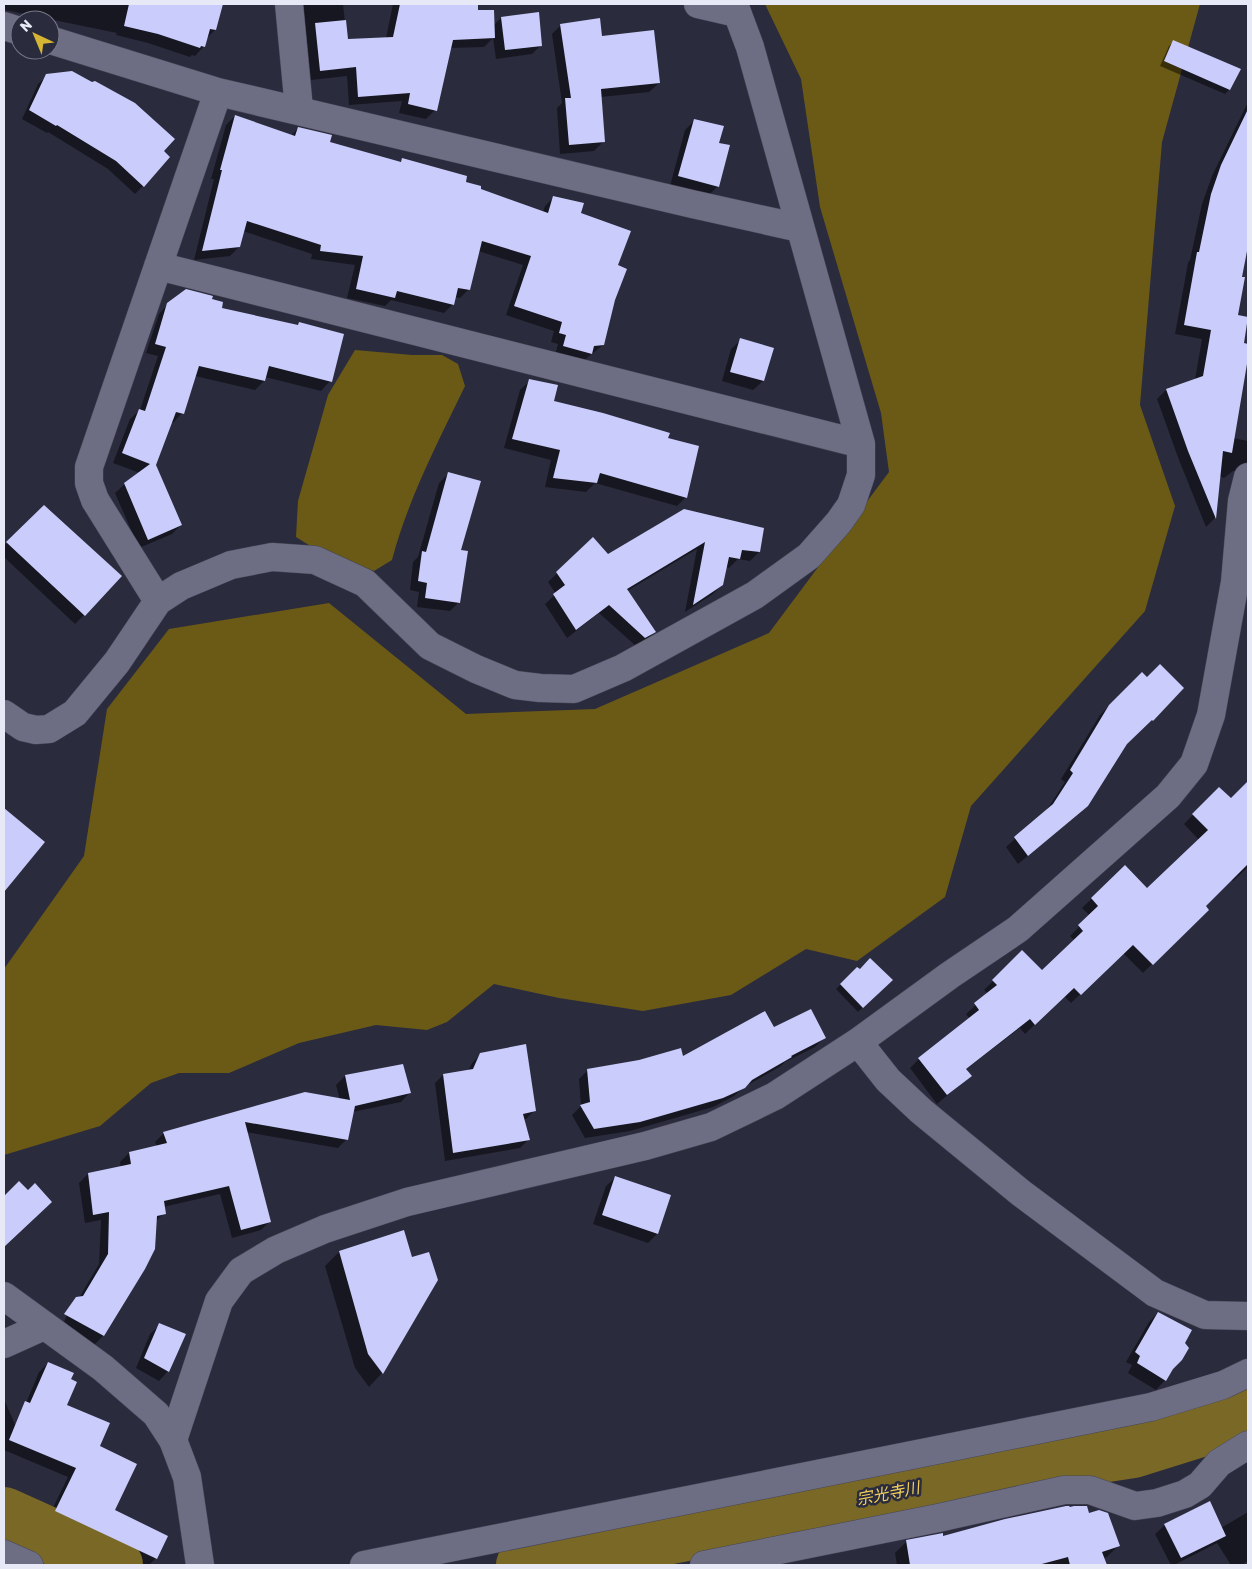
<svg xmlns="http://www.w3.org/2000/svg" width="1252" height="1569" viewBox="0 0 1252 1569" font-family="Rubik,'Noto Sans JP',sans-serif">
<rect width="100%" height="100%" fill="#2b2b3e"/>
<!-- forest -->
<path fill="#6b5a15" d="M 765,4 L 1200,4 L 1162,142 L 1140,405 L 1175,506 L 1145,611 L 971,806 L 945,897 L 857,961 L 806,949 L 731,995 L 643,1011 L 559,998 L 494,984 L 447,1022 L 427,1030 L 376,1025 L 299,1043 L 229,1073 L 179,1073 L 151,1083 L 100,1126 L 4,1155 L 4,969 L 84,856 L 107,709 L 169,629 L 329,603 L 466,714 L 595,709 L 769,633 L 889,472 L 881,413 L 820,207 L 801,79 Z
M 355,350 L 412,355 L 442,355 L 458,364 L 465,386 C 438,442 408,499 392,560 L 374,571 L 343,559 L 320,552 L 296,537 L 298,501 L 328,395 Z"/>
<!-- shadow -->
<path fill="#0007" d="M 4,4 L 222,4 L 215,30 L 207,38 L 204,46 L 195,56 L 192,55 L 190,57 L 148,43 L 116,35 L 117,33 L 5,10 L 4,11 Z
M 303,4 L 343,4 L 347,40 L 386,38 L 393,4 L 433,4 L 433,5 L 477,4 L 477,12 L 493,26 L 501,18 L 541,45 L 532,54 L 496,59 L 493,38 L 484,47 L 450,48 L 435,110 L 426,119 L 399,113 L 402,101 L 349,105 L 347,76 L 311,80 Z
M 561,25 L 601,37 L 659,83 L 649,92 L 601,97 L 603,142 L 594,151 L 560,154 L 557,108 L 562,103 L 552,34 Z
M 1173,42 L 1229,90 L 1225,94 L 1160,66 L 1169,46 Z
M 47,76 L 163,151 L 143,186 L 135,194 L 108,169 L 48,132 L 47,133 L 22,119 L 38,84 Z
M 1248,102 L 1248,239 L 1240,278 L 1236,316 L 1242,344 L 1248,345 L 1248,351 L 1233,438 L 1248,441 L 1248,474 L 1243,471 L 1233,471 L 1224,478 L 1219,476 L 1215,518 L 1206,527 L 1179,460 L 1157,399 L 1166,390 L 1195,380 L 1202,339 L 1175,334 L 1188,263 L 1190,260 L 1202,204 L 1212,176 Z
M 235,116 L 291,136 L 298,128 L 328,143 L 399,163 L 402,160 L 464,183 L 479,190 L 543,212 L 545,206 L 554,197 L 580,214 L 616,266 L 614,300 L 603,345 L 582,362 L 555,355 L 558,344 L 551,342 L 554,331 L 506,315 L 523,265 L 478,251 L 469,289 L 460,298 L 455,297 L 453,304 L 444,313 L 391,300 L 385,306 L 347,298 L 355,265 L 311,259 L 312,254 L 243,231 L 239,247 L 230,256 L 194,260 L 214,179 L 211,179 L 226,125 Z
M 695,120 L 718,144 L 718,186 L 709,195 L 670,186 L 685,130 Z
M 210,300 L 221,309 L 330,381 L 321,391 L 265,377 L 264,381 L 255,390 L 195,376 L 182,413 L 173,423 L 171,422 L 155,465 L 181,525 L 172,534 L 139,548 L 115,493 L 125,484 L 140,473 L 113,463 L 130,419 L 140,410 L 158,356 L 146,353 L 159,314 L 168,304 Z
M 741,340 L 763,381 L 753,390 L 722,381 L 731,349 Z
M 530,381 L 553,402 L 667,439 L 686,497 L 677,506 L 595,483 L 586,492 L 545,487 L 551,460 L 504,448 L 520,390 Z
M 448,474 L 460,551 L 459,602 L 450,611 L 417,607 L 419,592 L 410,590 L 413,562 L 418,557 L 439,483 Z
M 45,506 L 84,615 L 75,624 L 4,557 L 4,546 Z
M 684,511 L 759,552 L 750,561 L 738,559 L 729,568 L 726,567 L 722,585 L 713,594 L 685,612 L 697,549 L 627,591 L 654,632 L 645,641 L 636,646 L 599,613 L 567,638 L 545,604 L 556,594 L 548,582 L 593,539 L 608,556 Z
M 1142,673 L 1152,720 L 1125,745 L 1087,805 L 1077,815 L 1018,864 L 1006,847 L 1046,811 L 1065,782 L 1061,779 L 1100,715 Z
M 1219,788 L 1231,800 L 1240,790 L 1248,798 L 1248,867 L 1233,881 L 1231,879 L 1204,906 L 1207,910 L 1143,973 L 1123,953 L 1071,1003 L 1064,996 L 1025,1034 L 1020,1028 L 965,1070 L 970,1076 L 937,1104 L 910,1068 L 919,1059 L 970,1019 L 966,1014 L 988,994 L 984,990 L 1022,952 L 1042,972 L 1075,941 L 1070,936 L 1090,916 L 1082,908 L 1125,867 L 1147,890 L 1199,840 L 1184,824 Z
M 9,814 L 44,842 L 4,890 L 4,819 Z
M 857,968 L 891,980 L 858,1012 L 836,989 Z
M 774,1029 L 824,1038 L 815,1047 L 785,1062 L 781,1066 L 744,1087 L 734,1096 L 713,1107 L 630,1131 L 585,1138 L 572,1115 L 581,1106 L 579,1079 L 588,1070 L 682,1057 Z
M 481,1054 L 535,1110 L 526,1119 L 523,1120 L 529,1139 L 520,1148 L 445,1161 L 435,1083 L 443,1075 L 468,1071 L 472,1063 Z
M 402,1066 L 409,1093 L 401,1102 L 352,1112 L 347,1139 L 338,1148 L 246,1132 L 270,1221 L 261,1230 L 232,1238 L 220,1194 L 163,1207 L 164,1213 L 155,1222 L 144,1268 L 103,1336 L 94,1345 L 62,1327 L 70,1307 L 79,1298 L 99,1264 L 101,1220 L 85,1223 L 79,1183 L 88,1174 L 121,1167 L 120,1162 L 129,1153 L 157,1147 L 155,1142 L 164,1133 L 340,1100 L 336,1085 L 345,1076 Z
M 616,1177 L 657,1234 L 648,1243 L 593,1224 L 606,1186 Z
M 403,1232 L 411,1259 L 437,1280 L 382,1373 L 369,1387 L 355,1368 L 325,1266 L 339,1252 Z
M 1158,1313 L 1172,1369 L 1165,1380 L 1156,1390 L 1128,1373 L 1132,1365 L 1126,1362 L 1149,1322 Z
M 160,1325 L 168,1371 L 159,1381 L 136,1368 L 150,1334 Z
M 48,1363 L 65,1406 L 99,1447 L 113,1511 L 156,1558 L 149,1565 L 143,1565 L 47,1520 L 68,1477 L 4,1450 L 4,1399 L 16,1427 L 39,1372 Z
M 1248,1512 L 1248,1561 L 1242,1565 L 1231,1565 L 1217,1543 L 1174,1565 L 1171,1565 L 1155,1534 L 1165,1525 L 1221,1528 Z
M 1089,1515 L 1118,1546 L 1107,1557 L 1103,1558 L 1105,1565 L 897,1565 L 895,1553 L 907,1541 L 942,1537 Z"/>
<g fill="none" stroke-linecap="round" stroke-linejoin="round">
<!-- river -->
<path stroke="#7a6827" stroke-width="56" d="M 4,1515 L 115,1565
M 524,1565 L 1015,1468 L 1133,1450 L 1232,1419 L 1248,1409"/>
</g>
<!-- building -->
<path fill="#caccfb" d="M 129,4 L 223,4 L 216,30 L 210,29 L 205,47 L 201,46 L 200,48 L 158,34 L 124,26 Z
M 400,4 L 478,4 L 478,10 L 494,10 L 495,38 L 453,40 L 437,111 L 408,104 L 410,93 L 358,97 L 356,67 L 320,71 L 315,23 L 346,20 L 348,39 L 393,37 Z
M 539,12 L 542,46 L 505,50 L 501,17 Z
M 600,18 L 602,36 L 654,30 L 660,83 L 601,89 L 605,142 L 569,145 L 565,98 L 571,98 L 560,24 Z
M 1173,40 L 1241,69 L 1230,90 L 1164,61 Z
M 72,71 L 92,82 L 95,81 L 135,103 L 175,139 L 164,151 L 170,157 L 144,187 L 116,161 L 57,125 L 56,126 L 29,110 L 46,74 Z
M 1248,109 L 1248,246 L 1242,277 L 1245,277 L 1238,315 L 1248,317 L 1244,343 L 1248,344 L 1248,358 L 1232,453 L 1223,451 L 1216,519 L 1188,451 L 1166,389 L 1203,376 L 1211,330 L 1184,325 L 1197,252 L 1199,252 L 1211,194 L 1221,165 Z
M 235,115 L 295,136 L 298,127 L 332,135 L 330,142 L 401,162 L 402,158 L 467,176 L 466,182 L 481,186 L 481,189 L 548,213 L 553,196 L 584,203 L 581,213 L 631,231 L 618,265 L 627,269 L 615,300 L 604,345 L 594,346 L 592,354 L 563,346 L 566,335 L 559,333 L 562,322 L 514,306 L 531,256 L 482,241 L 470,290 L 458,288 L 454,305 L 397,291 L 395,298 L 356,289 L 363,256 L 320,251 L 321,245 L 247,221 L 240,247 L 202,251 L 222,170 L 220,170 Z
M 694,119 L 724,126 L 719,143 L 730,145 L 719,187 L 678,176 Z
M 186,289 L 213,296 L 212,299 L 223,302 L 222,308 L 298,325 L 299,322 L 344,334 L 332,382 L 269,366 L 265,381 L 199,366 L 184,414 L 176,412 L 156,465 L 182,525 L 148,540 L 124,483 L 150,464 L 122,453 L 139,409 L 145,411 L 166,347 L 155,344 L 167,303 Z
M 740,338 L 774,348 L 764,381 L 730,372 Z
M 529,379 L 558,385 L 554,401 L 603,413 L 670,433 L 668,438 L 699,446 L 687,498 L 600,473 L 597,483 L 553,478 L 560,450 L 512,439 Z
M 448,472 L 481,481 L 461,550 L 468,551 L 460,603 L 425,598 L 427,583 L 418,581 L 422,551 L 426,552 Z
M 44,505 L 122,576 L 85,616 L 6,542 Z
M 684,509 L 764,528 L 760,552 L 742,550 L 740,559 L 729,557 L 723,585 L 693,605 L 705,542 L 627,589 L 656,632 L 645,638 L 609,605 L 576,630 L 553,594 L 565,585 L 556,572 L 593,537 L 608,554 Z
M 1160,664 L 1184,688 L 1153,721 L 1152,720 L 1127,744 L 1088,806 L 1028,856 L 1014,837 L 1053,804 L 1073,773 L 1070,770 L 1109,705 L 1142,672 L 1147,677 Z
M 1248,781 L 1248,864 L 1206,906 L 1209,910 L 1153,965 L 1133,945 L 1081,995 L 1074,988 L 1035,1025 L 1030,1019 L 966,1069 L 972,1076 L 947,1095 L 918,1058 L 979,1010 L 974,1003 L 997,985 L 992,980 L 1022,950 L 1042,970 L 1083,931 L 1078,925 L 1098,906 L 1091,898 L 1125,865 L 1147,888 L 1208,830 L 1192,814 L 1219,787 L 1231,798 Z
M 4,808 L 45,842 L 4,892 Z
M 870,958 L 893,980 L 863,1008 L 840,984 L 857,967 L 860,969 Z
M 811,1009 L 826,1038 L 791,1056 L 792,1057 L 752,1080 L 745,1088 L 723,1098 L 640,1122 L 594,1129 L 580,1105 L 590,1102 L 587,1069 L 639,1060 L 681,1048 L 683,1056 L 765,1011 L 774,1027 Z
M 526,1044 L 536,1111 L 523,1114 L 530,1140 L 453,1153 L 443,1074 L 473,1069 L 480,1053 Z
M 403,1064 L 411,1093 L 355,1106 L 348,1140 L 245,1122 L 271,1222 L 241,1230 L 229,1186 L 164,1201 L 166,1214 L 157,1216 L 155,1249 L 145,1269 L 104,1336 L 64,1314 L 76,1297 L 83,1296 L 108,1254 L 109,1212 L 93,1215 L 88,1173 L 131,1164 L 129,1152 L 167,1143 L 163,1132 L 305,1092 L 350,1100 L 345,1075 Z
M 615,1176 L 671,1195 L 658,1234 L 602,1215 Z
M 19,1181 L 28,1190 L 35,1183 L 52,1202 L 4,1247 L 4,1196 Z
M 404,1230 L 412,1257 L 429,1252 L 438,1280 L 383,1374 L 368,1354 L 339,1251 Z
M 1158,1312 L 1192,1330 L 1185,1343 L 1189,1348 L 1182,1360 L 1173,1369 L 1166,1381 L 1137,1363 L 1140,1356 L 1135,1352 Z
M 159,1323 L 186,1334 L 169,1372 L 144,1358 Z
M 48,1362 L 74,1373 L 71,1379 L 77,1382 L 67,1405 L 110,1423 L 100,1446 L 137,1464 L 115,1510 L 168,1536 L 157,1559 L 55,1511 L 76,1468 L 9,1440 L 25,1401 L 30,1403 Z
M 1210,1501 L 1226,1536 L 1181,1558 L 1164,1524 Z
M 1066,1506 L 1069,1506 L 1070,1507 L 1074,1506 L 1087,1506 L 1089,1513 L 1099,1510 L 1108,1513 L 1120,1546 L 1102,1552 L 1107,1565 L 1070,1565 L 1068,1557 L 1038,1565 L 910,1565 L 906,1540 L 943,1533 L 943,1536 L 1005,1519 Z"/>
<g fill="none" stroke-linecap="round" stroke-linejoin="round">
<!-- minor casing -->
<g stroke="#464656" stroke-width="29">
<path id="minor" d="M 289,4 L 299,109
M 698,4 L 737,13
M 4,26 L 20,31
M 50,40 L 218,92 L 692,204 L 800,228
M 218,92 L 89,467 L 89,483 L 95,500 L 158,601 L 181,586 L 231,565 L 272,557 L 315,560 L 365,583 L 430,646 L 476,669 L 515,685 L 540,688 L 574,689 L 623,668 L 755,595 L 809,556 L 839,522 L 851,505 L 861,475 L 861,444 L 750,47 L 734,4
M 158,266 L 861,444
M 4,714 L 23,727 L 36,730 L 49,729 L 75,713 L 117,662 L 158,601
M 858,1042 L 888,1080 L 921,1111 L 1021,1193 L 1155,1293 L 1205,1315 L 1248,1316
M 4,1344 L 44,1326
M 173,1440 L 219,1301 L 241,1271 L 276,1250 L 325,1229 L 407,1202 L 645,1146 L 711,1127 L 775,1096 L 858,1042 L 950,975 L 1018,929 L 1168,796 L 1194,764 L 1211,715 L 1235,582 L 1242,501 L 1248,477
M 4,1554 L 29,1565
M 364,1565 L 1151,1407 L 1223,1385 L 1248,1373
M 704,1565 L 938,1518 L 1064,1490 L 1090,1490 L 1135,1506 L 1157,1503 L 1185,1494 L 1200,1485 L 1219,1463 L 1248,1445"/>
</g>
<!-- tertiary casing -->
<g stroke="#464656" stroke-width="29">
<path id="tertiary" d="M 4,1296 L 103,1368 L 156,1414 L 173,1440 L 187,1477 L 200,1565"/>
</g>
<!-- minor -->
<use href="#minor" stroke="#6d6e84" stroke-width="28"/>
<!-- tertiary -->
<use href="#tertiary" stroke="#6d6e84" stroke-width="28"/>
</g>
<g text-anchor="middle" stroke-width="5" stroke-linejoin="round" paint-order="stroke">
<!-- water labels -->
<g font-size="16" font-style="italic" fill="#f0d05c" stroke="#2b2b3e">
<text transform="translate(888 1493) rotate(-11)" y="6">宗光寺川</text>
</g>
</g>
<!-- border -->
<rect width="1252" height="1569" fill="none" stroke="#e8e9f6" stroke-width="10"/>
<!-- north arrow -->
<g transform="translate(35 35) rotate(316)"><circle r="24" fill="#2b2b3e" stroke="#777788"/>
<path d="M0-4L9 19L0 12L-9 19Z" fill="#d6b534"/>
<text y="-8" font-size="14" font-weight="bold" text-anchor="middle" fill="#e8e9f6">N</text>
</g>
</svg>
